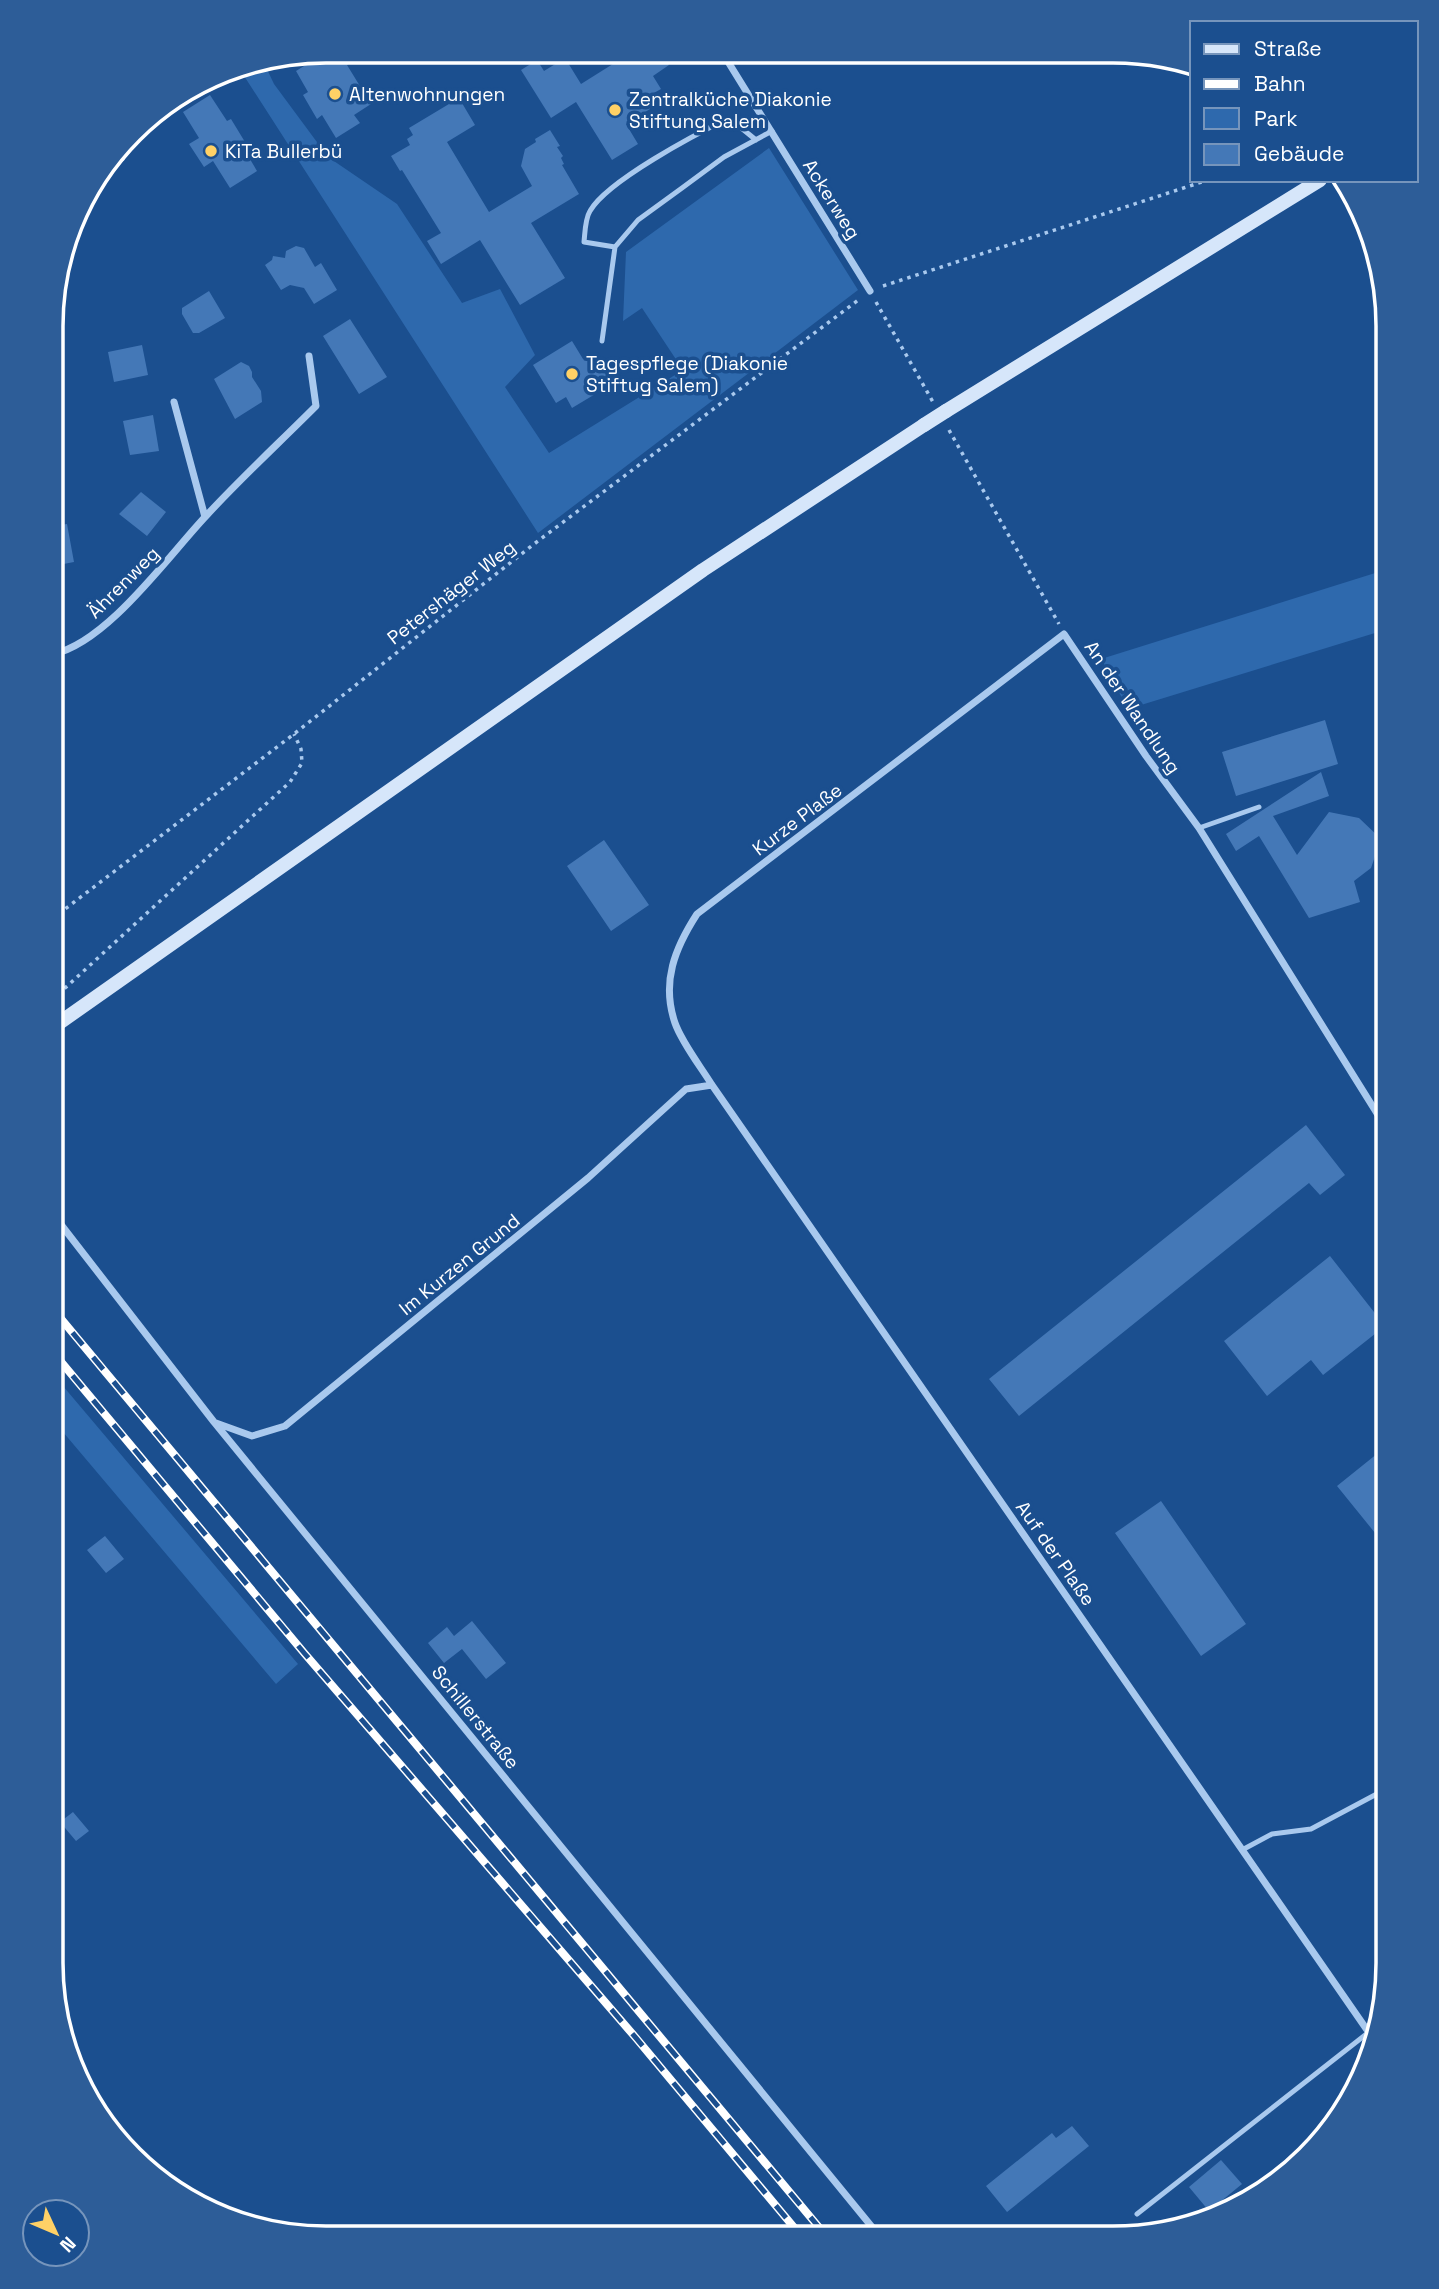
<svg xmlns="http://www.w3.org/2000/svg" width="1439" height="2289" viewBox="0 0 1439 2289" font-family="'Space Grotesk',sans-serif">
<rect width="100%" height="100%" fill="#1b4f8f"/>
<!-- green -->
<path fill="#2e69ad" d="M 264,63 L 274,84 L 328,157 L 397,204 L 462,303 L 500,289 L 535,355 L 505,387 L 549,453 L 683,370 L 642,308 L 623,321 L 626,252 L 769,148 L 858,290 L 538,533 L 239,68 Z
M 1388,569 L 1388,629 L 1128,709 L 1101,659 Z
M 52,1373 L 298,1664 L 276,1684 L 52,1419 Z"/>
<!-- building -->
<path fill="#4478b7" d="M 326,51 L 343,51 L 350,63 L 347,65 L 371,104 L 354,115 L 360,123 L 336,138 L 322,115 L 317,119 L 303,95 L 308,92 L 296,71 L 312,61 L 308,54 Z
M 632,52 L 661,52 L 669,65 L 653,76 L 661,89 L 652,94 L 658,104 L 626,124 L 638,144 L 612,160 L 576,102 L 551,118 L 521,70 L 537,60 L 544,71 L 565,58 L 581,84 Z
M 210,95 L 227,121 L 231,119 L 245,142 L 241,144 L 257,171 L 230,188 L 213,161 L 204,167 L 189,144 L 199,138 L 183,112 Z
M 459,98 L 475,125 L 447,142 L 489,212 L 532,186 L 521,166 L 525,149 L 536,142 L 535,139 L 550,130 L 560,146 L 557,147 L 563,156 L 561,158 L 564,164 L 562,165 L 579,194 L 531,223 L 565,278 L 520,305 L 480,240 L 441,264 L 427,241 L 441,233 L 402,170 L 400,171 L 391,156 L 410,145 L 407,139 L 413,135 L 409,128 Z
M 296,246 L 304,248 L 315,267 L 321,263 L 337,290 L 314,304 L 304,288 L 290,285 L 281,290 L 265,265 L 272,260 L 273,256 L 285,258 L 286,251 Z
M 209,291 L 225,318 L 199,333 L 193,333 L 182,314 L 182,308 Z
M 350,319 L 387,377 L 359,394 L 323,336 Z
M 572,341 L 583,359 L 593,353 L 612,384 L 572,408 L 566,397 L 556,403 L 533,365 Z
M 142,345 L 148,375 L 114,382 L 108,352 Z
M 241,362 L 249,366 L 252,372 L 252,377 L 261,391 L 262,402 L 235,419 L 214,379 Z
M 153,415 L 159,451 L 130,455 L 123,421 Z
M 141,492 L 166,512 L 147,536 L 119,514 Z
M 67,524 L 74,562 L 53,566 L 53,526 Z
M 1325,720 L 1338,764 L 1236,796 L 1222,752 Z
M 1321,772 L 1329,796 L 1273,816 L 1297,855 L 1329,812 L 1359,818 L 1381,839 L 1371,868 L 1354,881 L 1360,902 L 1309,918 L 1259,836 L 1236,851 L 1226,834 Z
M 604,840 L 649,905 L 611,931 L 567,866 Z
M 1306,1125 L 1345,1175 L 1320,1195 L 1309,1183 L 1019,1416 L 989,1379 Z
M 1330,1256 L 1385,1326 L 1323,1375 L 1311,1360 L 1267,1396 L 1224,1341 Z
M 1388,1445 L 1388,1549 L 1337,1486 Z
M 1161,1501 L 1246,1624 L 1201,1656 L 1115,1533 Z
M 105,1536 L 124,1559 L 106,1573 L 87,1550 Z
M 472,1621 L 506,1663 L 486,1679 L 462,1649 L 444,1663 L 428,1643 L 447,1627 L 454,1636 Z
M 73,1812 L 89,1831 L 76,1841 L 60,1822 Z
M 1072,2126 L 1089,2146 L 1007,2212 L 986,2186 L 1052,2133 L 1056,2138 Z
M 1221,2160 L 1242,2184 L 1209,2211 L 1189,2187 Z"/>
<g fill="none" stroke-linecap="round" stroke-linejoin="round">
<!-- path -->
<path stroke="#a9c9ee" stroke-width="3.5" stroke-dasharray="3.5 5" stroke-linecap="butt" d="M 883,286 L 1208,180
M 876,302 L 933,402
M 949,430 L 1059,624
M 52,919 L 294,734 L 534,544 L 861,298
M 52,1000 L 290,782 L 302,763 L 301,749 L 294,734"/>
<!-- service -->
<path stroke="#a9c9ee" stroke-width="5" d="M 105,170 L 122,159
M 615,247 L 584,242 C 585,233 585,219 590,211 C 607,181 696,134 729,118 L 756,140
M 602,341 L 615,247 L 638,220 L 682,188 L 724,157 L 772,131
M 1199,828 L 1259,807
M 1242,1850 L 1272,1834 L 1311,1829 L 1388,1788
M 1137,2214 L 1369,2032"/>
<!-- minor -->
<path stroke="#a9c9ee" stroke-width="7" d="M 722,52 L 870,291
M 174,402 L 205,517
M 53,654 C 107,643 169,555 206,516 C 241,478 279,443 316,406 L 309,356
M 52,1213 L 214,1422 L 881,2238
M 216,1423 L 252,1436 L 285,1426 L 588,1178 L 686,1089 L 712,1085
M 1374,2040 L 712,1085 C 701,1067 682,1043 675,1023 C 661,982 675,948 697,914 L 1064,634 L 1146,756 L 1199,828 L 1388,1131"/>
<!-- secondary -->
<path stroke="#d6e6fa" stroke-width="14" d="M 946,411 L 1320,180
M 52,1028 L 703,570 L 924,425"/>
<!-- rail casing -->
<g stroke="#fff" stroke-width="8">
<path id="rail" d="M 52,1308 L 827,2237
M 52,1351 L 305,1654 L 636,2038 L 802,2237"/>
</g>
<!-- rail -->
<use href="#rail" stroke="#1b4f8f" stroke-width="5" stroke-dasharray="16" stroke-linecap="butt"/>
<!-- secondary-bridge -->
<path stroke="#d6e6fa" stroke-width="14" d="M 924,425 L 946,411"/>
</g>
<!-- markers -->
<g fill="#ffd166" stroke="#1b4f8f" stroke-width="2.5">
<circle cx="335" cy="94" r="7"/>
<circle cx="615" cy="110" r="7"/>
<circle cx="211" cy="151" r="7"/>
<circle cx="572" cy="374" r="7"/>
</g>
<g text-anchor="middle" stroke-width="7" stroke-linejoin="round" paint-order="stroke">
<!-- poi labels -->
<g font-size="19" fill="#fff" stroke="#1b4f8f" text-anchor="start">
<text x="349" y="101">Altenwohnungen</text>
<text x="629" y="106">Zentralküche Diakonie<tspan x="629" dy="22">Stiftung Salem</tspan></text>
<text x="225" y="158">KiTa Bullerbü</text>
<text x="586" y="370">Tagespflege (Diakonie<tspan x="586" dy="22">Stiftug Salem)</tspan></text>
</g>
<!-- street labels -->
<g font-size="19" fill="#fff" stroke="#1b4f8f">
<text transform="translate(832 199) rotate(58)" y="7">Ackerweg</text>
<text transform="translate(123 582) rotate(-45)" y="7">Ährenweg</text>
<text transform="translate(451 592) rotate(-38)" y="7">Petershäger Weg</text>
<text transform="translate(1133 707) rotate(56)" y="7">An der Wandlung</text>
<text transform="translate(797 819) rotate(-37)" y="7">Kurze Plaße</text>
<text transform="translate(459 1264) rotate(-39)" y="7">Im Kurzen Grund</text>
<text transform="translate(1056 1553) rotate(55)" y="7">Auf der Plaße</text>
<text transform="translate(476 1717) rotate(51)" y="7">Schillerstraße</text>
</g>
</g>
<!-- crop -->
<path d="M0 0H1439V2289H0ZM326 63H1113A263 263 0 0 1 1376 326V1963A263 263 0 0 1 1113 2226H326A263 263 0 0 1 63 1963V326A263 263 0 0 1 326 63Z" fill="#2d5d98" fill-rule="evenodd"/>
<path fill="none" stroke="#fff" stroke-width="3.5" d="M326 63H1113A263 263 0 0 1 1376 326V1963A263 263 0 0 1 1113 2226H326A263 263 0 0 1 63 1963V326A263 263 0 0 1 326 63Z"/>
<!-- legend -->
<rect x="1190" y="21" width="228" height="161" fill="#1b4f8f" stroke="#7695bc" stroke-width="2"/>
<rect x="1204" y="44" width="35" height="10" fill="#d6e6fa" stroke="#7695bc" stroke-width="2"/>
<text x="1254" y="56" font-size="21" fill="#ffffff">Straße</text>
<rect x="1204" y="79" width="35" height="10" fill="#ffffff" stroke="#7695bc" stroke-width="2"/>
<text x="1254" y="91" font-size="21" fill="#ffffff">Bahn</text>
<rect x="1204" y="108" width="35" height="21" fill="#2e69ad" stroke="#7695bc" stroke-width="2"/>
<text x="1254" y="126" font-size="21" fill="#ffffff">Park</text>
<rect x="1204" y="144" width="35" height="21" fill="#4478b7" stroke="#7695bc" stroke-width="2"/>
<text x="1254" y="161" font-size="21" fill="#ffffff">Gebäude</text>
<!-- north arrow -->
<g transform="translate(56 2233) rotate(134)"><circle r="33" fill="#1b4f8f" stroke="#7695bc" stroke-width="2"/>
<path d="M0-5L12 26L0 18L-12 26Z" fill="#ffd166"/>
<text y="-10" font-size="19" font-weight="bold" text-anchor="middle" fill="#ffffff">N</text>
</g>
</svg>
